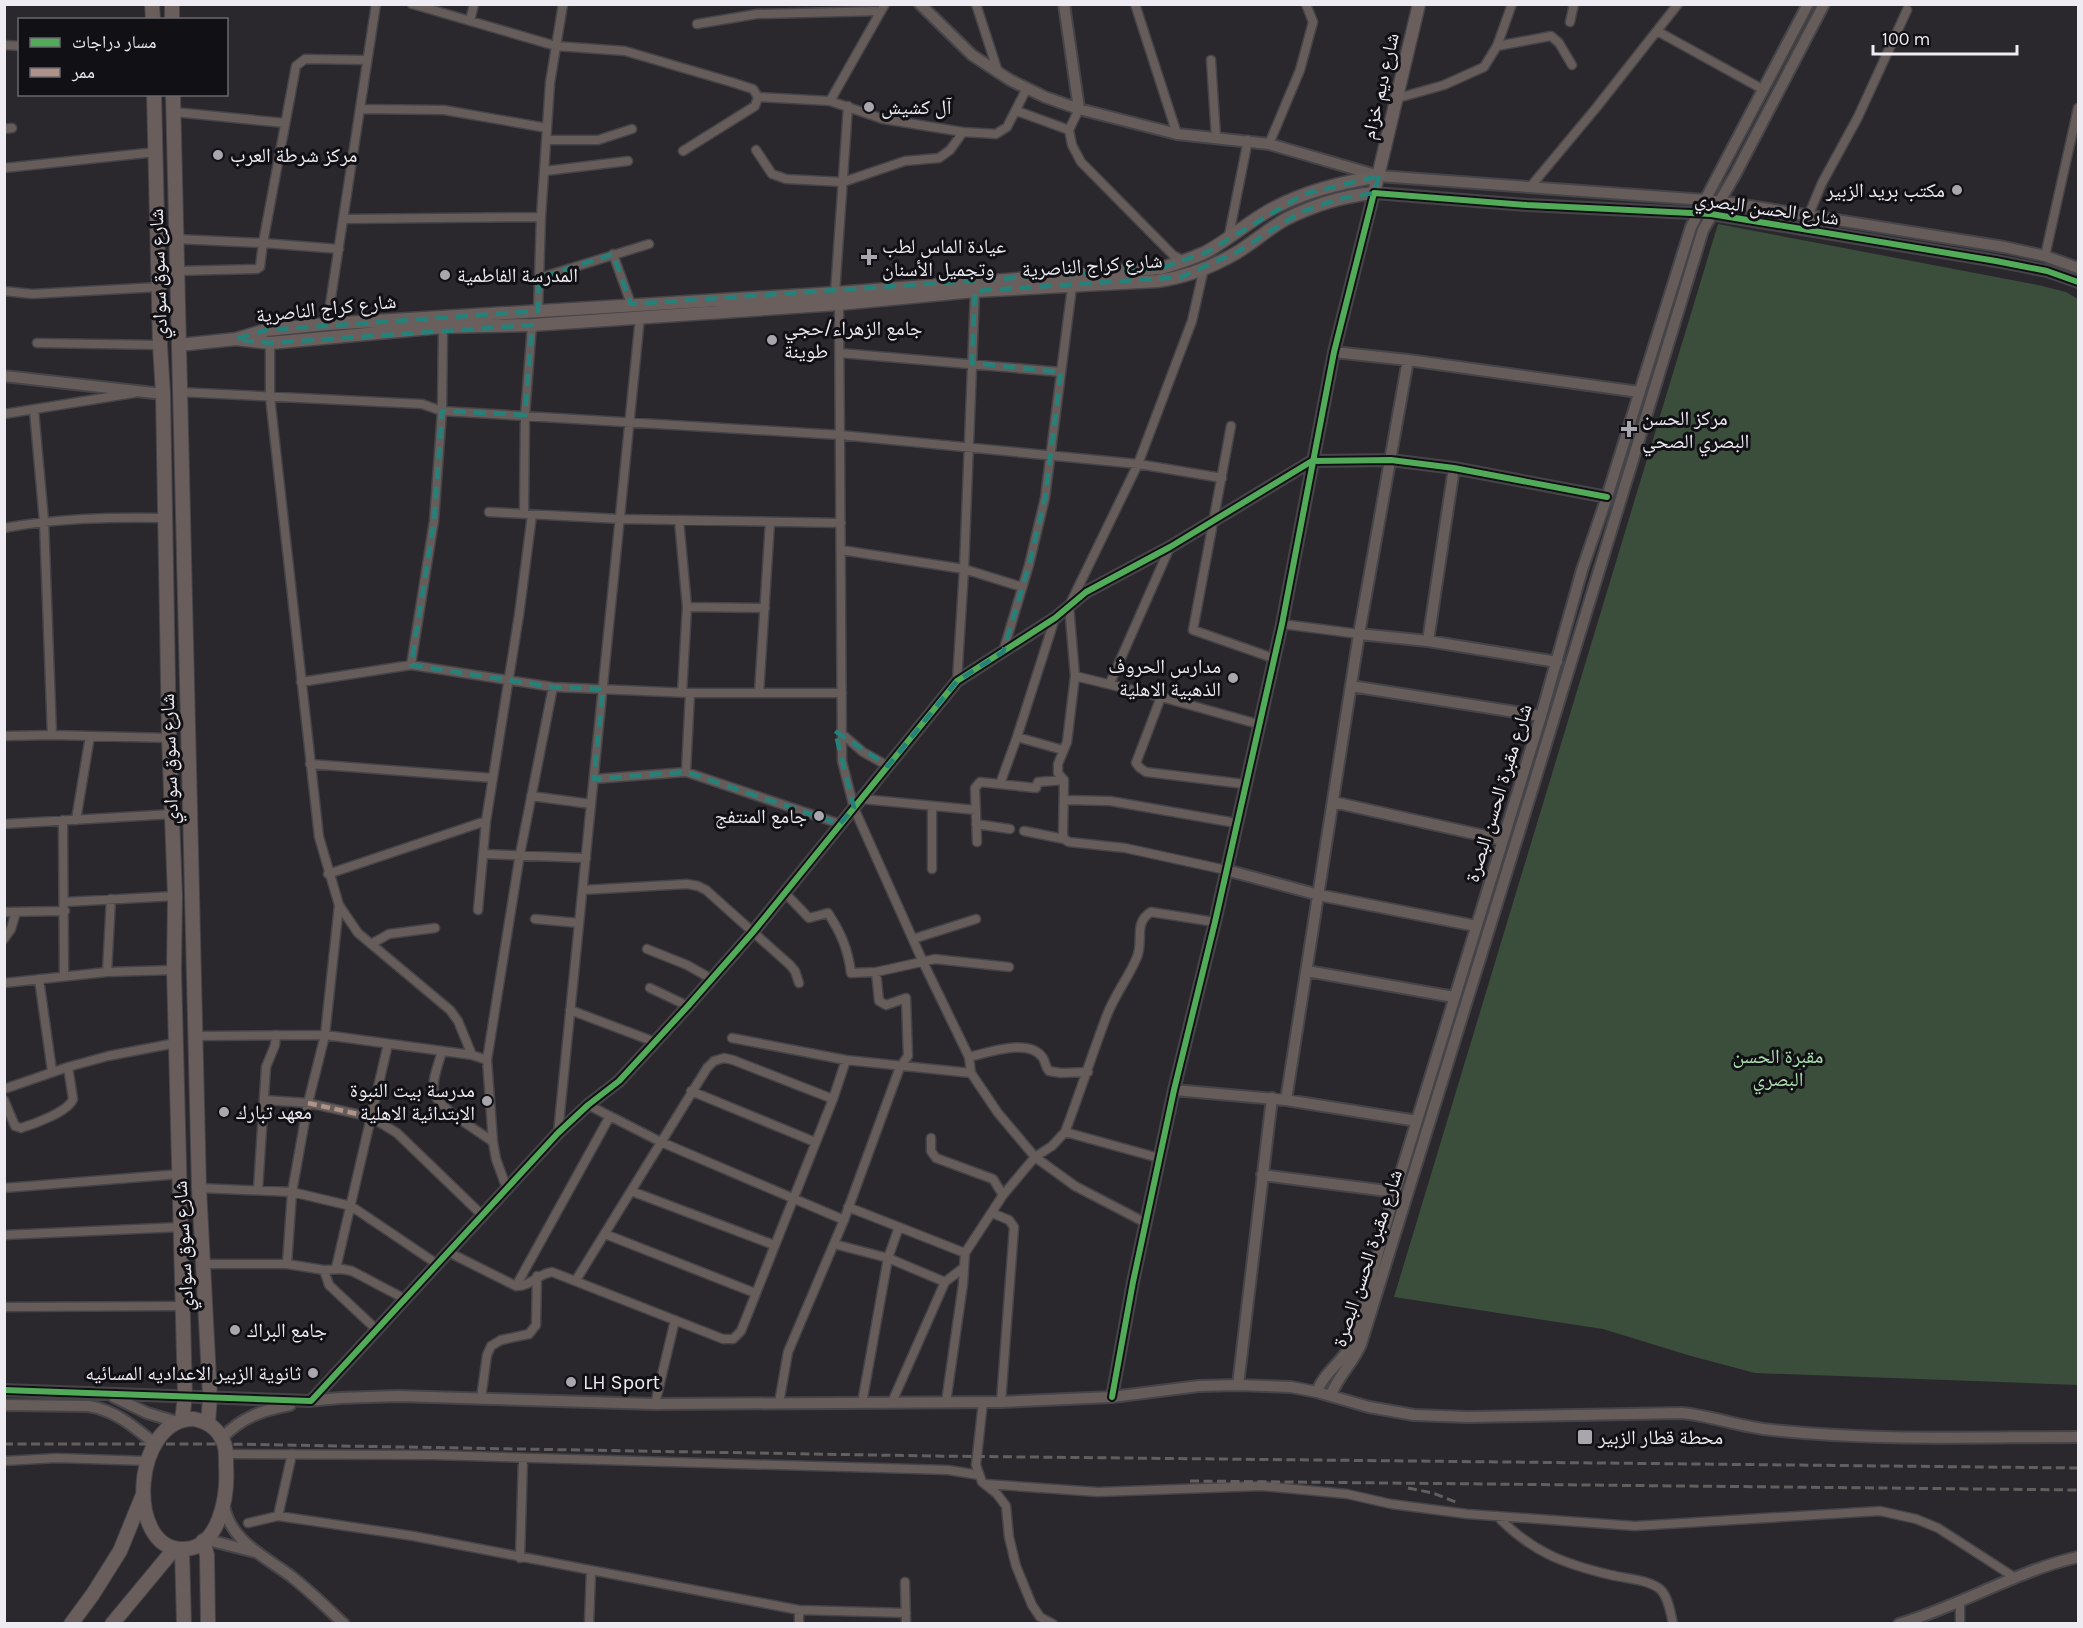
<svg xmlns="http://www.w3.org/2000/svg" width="2083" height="1628" viewBox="0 0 2083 1628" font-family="Karla,'Noto Naskh Arabic',sans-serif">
<rect width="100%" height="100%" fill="#2a282d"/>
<!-- green -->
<path fill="#3a4e3b" d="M 1718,224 L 2038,285 L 2066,292 L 2078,299 L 2078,1385 L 1755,1373 L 1691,1356 L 1603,1329 L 1394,1297 Z"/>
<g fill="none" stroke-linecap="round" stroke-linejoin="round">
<!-- minor casing -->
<g stroke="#454448" stroke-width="11">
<path id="minor" d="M 412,4 L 556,46 L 625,51 L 731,82 L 753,89 L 758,97 L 830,101 L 883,119 L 963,132 L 996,134 L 1007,127 L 1027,88
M 976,4 L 998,72
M 1135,4 L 1177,134
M 470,21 L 474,4
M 1570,22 L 1574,4
M 697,24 L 757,14 L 881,11
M 1657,31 L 1764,90
M 4,45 L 20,46
M 1497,46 L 1551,36 L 1559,43 L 1572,65
M 1211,60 L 1216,137
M 1398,98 L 1444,85 L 1484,67 L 1497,46 L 1512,4
M 830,101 L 885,4
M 360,109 L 444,110 L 547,128
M 1017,111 L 1069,130 L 1072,145 L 1081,162 L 1173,255 L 1184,261
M 174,112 L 285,123
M 4,129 L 12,128
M 1069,130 L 1079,109
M 547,140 L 598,140 L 632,129
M 1269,144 L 1300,70 L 1313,22 L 1306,4
M 756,150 L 772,174 L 786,179 L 843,182 L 905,161 L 939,158 L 950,150 L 963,132
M 683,151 L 755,106 L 758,97
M 4,168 L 156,152
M 545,171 L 628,161
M 1531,186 L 1596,108 L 1678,4
M 1809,214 L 1822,183 L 1858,117 L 1907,10
M 343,219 L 541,217
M 1229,235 L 1248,140
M 176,239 L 263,243 L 339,249
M 613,254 L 631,304
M 2045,256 L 2078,108
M 1204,268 L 1192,321 L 1138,464 L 1069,606 L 1075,676 L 1067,742 L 1058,764 L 1058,773 L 1064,780 L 1063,834 L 1064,839 L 1069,842 L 1125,848 L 1226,870
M 176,271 L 257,269 L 260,267 L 263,243 L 296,66 L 305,59 L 367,60
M 539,278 L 649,244
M 4,291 L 32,294 L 159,287
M 835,293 L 848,106
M 839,304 L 842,761 L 854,808 L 923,962 L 969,1057 L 971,1073 L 998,1113 L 1035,1157 L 1075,1186 L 1146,1223
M 538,311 L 541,217 L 550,83 L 563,4
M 327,324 L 376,4
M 37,343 L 160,345
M 270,343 L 270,397 L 319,837 L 339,905 L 358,933 L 450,1010 L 458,1021 L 472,1055
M 840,353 L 1061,372
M 179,392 L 422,404 L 442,411 L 840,435 L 1138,464 L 1222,478
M 34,410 L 44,521 L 52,735
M 4,414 L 134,393
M 1231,426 L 1193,630 L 1273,658
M 489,512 L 620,519 L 841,523
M 524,514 L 525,415 L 532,325
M 679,520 L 687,607 L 682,693
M 4,528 C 58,518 111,517 166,518
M 841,550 L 964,569 L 1022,587
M 687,607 L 765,608
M 1282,624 L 1359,634
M 1003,652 L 1029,565 L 1045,498 L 1072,287
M 411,665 L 434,521 L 442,411 L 443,327
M 1075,676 L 1161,697
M 957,681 L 964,569 L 975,291
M 301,682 L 411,665 L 553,687 L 690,693 L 842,693
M 1110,683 L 1170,547
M 759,693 L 770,522
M 842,734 L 863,752 L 888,766
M 4,736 L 52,735 L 169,738
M 1017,737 L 1063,750
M 310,764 L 493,778
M 686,772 L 690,693
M 594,779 L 686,772 L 840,824
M 1000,784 L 1017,737 L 1055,618
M 1244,784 L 1146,772 L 1140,768 L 1136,763 L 1161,697 L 1258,724
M 531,796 L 591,804
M 862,799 L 976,810
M 1064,800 L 1110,801 L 1236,823
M 63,820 L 64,976
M 76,820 L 90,736
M 4,824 L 173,814
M 976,824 L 1010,829
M 1024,831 L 1064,839
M 977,842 L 975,788 L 980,782 L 1036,788 L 1038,782 L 1064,780
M 484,854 L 586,858
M 932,869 L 932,808
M 328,874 L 486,821
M 583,890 L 687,884 L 698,886 L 706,890 L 790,965 L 795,971 L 799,983
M 785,893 L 809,918 L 828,913 C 841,933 848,949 851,973 L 876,972 L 935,959 L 1009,967
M 65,902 L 175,896
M 478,910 L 486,821 L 519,615 L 532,515
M 4,912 L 65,911
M 535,919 L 579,923
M 4,939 L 11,929 L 16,912
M 913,939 L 976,919
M 371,944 L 389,934 L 435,928
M 647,949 L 687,965 L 710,978
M 107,972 L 111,899
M 39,979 L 52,1071
M 4,983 L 107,972 L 174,970
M 650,988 L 688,1006
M 570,1010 L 655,1042
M 196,1036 L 325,1035 L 472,1055 L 487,1060
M 732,1038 L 846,1060 L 971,1073
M 442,1051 C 439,1063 431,1081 434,1093 C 438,1108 480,1132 493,1142
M 969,1057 C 987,1053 1030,1037 1043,1058 C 1046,1063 1045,1067 1049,1071 L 1061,1073 L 1088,1072
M 4,1089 L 68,1067 L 108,1056 L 176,1043
M 691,1091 L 815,1142
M 4,1100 L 15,1126 L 21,1128 C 34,1124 68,1112 73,1099 L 68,1067
M 265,1100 L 308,1103 L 371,1117 L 397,1133 L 483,1216
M 588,1105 L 661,1142 L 844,1220
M 1065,1132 L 1159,1158
M 558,1133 L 640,317
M 931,1138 L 931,1151 L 936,1158 L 993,1179 L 1003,1195
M 4,1188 L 180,1174
M 199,1188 L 292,1192 L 351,1206 L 437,1264
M 258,1189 L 266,1067 L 275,1045 L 276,1035
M 507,1189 L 496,1159 L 493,1142 L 487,1060 L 520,854 L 553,687
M 631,1191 L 774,1245
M 848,1207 L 965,1253
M 992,1213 L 1009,1220 L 1014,1227 L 1001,1402
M 605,1234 L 755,1293
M 4,1235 L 181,1227
M 834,1244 L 888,1258 L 945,1282
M 448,1252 L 516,1286 C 530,1287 537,1274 552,1272 L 723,1339 L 733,1339 L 741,1331 L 833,1099 L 846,1060
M 202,1264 L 287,1264 L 324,1270 L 342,1269 L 352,1271 L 405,1299
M 287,1264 L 292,1192 L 308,1103 L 325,1035 L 339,905
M 336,1268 L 388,1044
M 324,1270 L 329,1285 L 377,1330
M 576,1280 L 707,1068 L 714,1061 L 724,1058 L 733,1060 L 833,1099
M 516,1286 L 610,1116
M 4,1307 L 182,1306
M 481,1398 L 487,1355 L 491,1346 L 501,1340 L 529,1334 L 536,1325 L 537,1276
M 892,1402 L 945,1282 L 963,1268
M 946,1402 L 963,1284 L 965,1253 L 1003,1195 L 1035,1157 L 1052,1146 L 1065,1132 C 1080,1093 1092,1054 1107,1015 C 1115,994 1129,977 1137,957 C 1144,940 1133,923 1151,912 L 1215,922
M 983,1402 L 976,1465 L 982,1482 L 997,1494 L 1006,1506 L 1009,1537 L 1016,1566 L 1032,1605 L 1040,1617 L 1053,1624
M 779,1403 L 788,1352 L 844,1220 L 900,1067 L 908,1056 L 906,998 L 886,1005 L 879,1001 L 876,972
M 862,1403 L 888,1258 L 899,1227
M 655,1404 L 675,1320
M 226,1454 L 433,1455 L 948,1470 L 979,1475
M 4,1461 L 57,1458 L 148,1461
M 985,1484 L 1098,1492 L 1262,1486 L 1347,1494 L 1391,1504 L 1467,1514 L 1635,1526 L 1880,1511 L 1916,1519 L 1938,1528 L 2014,1577
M 278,1516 L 292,1454
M 1497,1516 C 1532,1552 1564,1564 1611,1575 C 1627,1579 1647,1579 1660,1589 C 1668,1596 1671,1614 1673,1624
M 248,1523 L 278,1516 L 413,1536 L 799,1610 L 906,1613
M 520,1558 L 523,1458
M 905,1582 L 906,1624
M 799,1610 L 799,1624
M 589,1624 L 591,1571
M 1960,1624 L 1960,1601"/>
</g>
<!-- tertiary casing -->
<g stroke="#454448" stroke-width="14">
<path id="tertiary" d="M 920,4 L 972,55 L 1010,80 L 1045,97 L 1079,109 L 1177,134 L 1269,144 L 1379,176 L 1719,201 L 2004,247 L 2045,256 L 2078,268
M 1064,4 L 1079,109
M 1334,352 L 1408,360 L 1639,392
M 4,376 L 163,394
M 1359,634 L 1428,641 L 1557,662
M 1428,641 L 1454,468
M 1351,686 L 1541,716
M 1333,802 L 1503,840
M 1226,870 L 1319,895 L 1476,926
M 1307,971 L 1454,997
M 1174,1090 L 1286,1100 L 1417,1121
M 1286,1100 L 1359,634 L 1408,360
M 1262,1175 L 1395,1192
M 1238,1385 L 1272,1098
M 4,1390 L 311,1401 L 558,1133 L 588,1105 L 619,1081 L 688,1006 L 753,932 L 957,681 L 1055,618 L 1086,592 L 1170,547 L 1312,461 L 1391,460 L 1454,468 L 1607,497
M 1317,1392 C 1323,1373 1343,1362 1353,1342 L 1395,1192 L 1541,716 L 1582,570 L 1607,497 L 1691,227 L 1808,4
M 1331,1395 C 1338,1376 1353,1363 1361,1344 L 1532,790 L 1703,230 L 1735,175 L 1824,4
M 114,1397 L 147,1413 L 177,1422
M 1112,1397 L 1133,1282 L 1174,1090 L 1215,922 L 1282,624 L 1334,352 L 1374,193 L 1527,205 L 1711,214 L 1996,261 L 2047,271 L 2078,282
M 308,1401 L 340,1398 L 398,1396 L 655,1404 L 1001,1402 L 1112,1397 L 1199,1386 L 1238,1385 L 1291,1387 L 1317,1392 L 1369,1407 L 1414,1415 L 1468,1417 L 1682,1413 C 1712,1416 1741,1427 1772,1430 C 1874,1441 1976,1437 2078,1437
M 4,1405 L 89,1406 C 116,1411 133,1426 154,1443
M 222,1438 C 242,1417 263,1410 290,1405
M 224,1506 C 231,1542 266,1557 292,1577 C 311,1592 327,1608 344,1624
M 204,1539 L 255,1552
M 1899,1624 C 1960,1606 2016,1571 2078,1557"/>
</g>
<!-- secondary casing -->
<g stroke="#454448" stroke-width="15">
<path id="secondary" d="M 236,339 L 270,343 L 443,327 L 532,325 L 839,304 L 975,291 L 1158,281 C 1186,277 1212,267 1236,253 C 1253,243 1268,229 1286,219 C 1314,205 1343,196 1374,193 L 1419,4
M 179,345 L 236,339 L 266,330 L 327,324 L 835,293 L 1161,268 C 1176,264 1190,259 1204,253 C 1226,242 1248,222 1270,210 C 1305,191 1340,183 1379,176"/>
</g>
<!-- primary casing -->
<g stroke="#454448" stroke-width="16">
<path id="primary" d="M 152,4 L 153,20
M 172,4 L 172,20
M 154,94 L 160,345 L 163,394 L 169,738 L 175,896 L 174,970 L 185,1396 L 182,1420
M 173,94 L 199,1188 L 210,1397 L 208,1423
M 194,1419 C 207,1422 216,1427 222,1439 C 227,1447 226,1457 226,1466 C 228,1495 220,1551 181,1549 C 125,1547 133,1418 194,1419 Z
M 203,1541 L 207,1555 L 208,1624
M 182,1550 L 184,1624
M 71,1624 L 93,1594 L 120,1551 L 142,1497
M 112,1624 L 175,1548"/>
</g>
<!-- minor -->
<use href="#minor" stroke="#665d5b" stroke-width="8"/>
<!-- tertiary -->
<use href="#tertiary" stroke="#665d5b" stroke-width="10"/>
<!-- secondary -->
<use href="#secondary" stroke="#6b5f5d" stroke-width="12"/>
<!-- primary -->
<use href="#primary" stroke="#695e5c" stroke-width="14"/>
<!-- rail -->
<path stroke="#645f5f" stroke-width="3" stroke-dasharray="9 4.5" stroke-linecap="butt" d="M 4,1444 L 225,1444 L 932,1456 L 2078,1468
M 1190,1481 L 2078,1490
M 1408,1488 L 1433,1493 L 1458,1503"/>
<!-- quiet -->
<path stroke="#af9288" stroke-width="4.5" stroke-dasharray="9 4.5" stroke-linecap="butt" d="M 308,1103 L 371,1117"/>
<!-- cycleway casing -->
<g stroke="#111014" stroke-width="10">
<path id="cycleway" d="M 4,1390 L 311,1401 L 558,1133 L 588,1105 L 619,1081 L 688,1006 L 753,932 L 957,681 L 1055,618 L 1086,592 L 1170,547 L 1312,461 L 1391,460 L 1454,468 L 1607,497
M 1112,1397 L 1133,1282 L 1174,1090 L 1215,922 L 1282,624 L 1334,352 L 1374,193 L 1527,205 L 1711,214 L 1996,261 L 2047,271 L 2078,282"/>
</g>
<!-- cycleway -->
<use href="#cycleway" stroke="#51ab58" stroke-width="6"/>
</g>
<!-- marked area -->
<path fill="none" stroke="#25827b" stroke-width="4.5" stroke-dasharray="12 8" stroke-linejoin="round" d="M 1379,176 L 1374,193 L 1338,199 L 1301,212 L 1237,252 L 1181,277 L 975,291 L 972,363 L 1061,372 L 1045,498 L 1029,565 L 1003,652 L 957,681 L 888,766 L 835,731 L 854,808 L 840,824 L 686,772 L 594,779 L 603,689 L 553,687 L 411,665 L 434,521 L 442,411 L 525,415 L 532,325 L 270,343 L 236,339 L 266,330 L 538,311 L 539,278 L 613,254 L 631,304 L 1161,268 L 1207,252 L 1304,194 Z"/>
<!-- markers -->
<g fill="#a9a7ad" stroke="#111014" stroke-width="2">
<circle cx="869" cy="107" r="6"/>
<circle cx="218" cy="155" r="6"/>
<circle cx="1957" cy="190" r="6"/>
<path d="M866 248h6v6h6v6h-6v6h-6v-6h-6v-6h6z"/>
<circle cx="445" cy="275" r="6"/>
<circle cx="772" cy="340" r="6"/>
<path d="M1626 420h6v6h6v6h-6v6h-6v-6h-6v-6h6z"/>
<circle cx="1233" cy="678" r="6"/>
<circle cx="819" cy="816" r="6"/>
<circle cx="487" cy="1101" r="6"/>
<circle cx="224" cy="1112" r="6"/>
<circle cx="235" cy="1330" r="6"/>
<circle cx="313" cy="1373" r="6"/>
<circle cx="571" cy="1382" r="6"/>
<rect x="1577" y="1429" width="16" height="16" rx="3"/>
</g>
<g text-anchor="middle" stroke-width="6" stroke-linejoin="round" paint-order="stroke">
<!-- street labels -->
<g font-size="20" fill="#eeecf2" stroke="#111014">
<text transform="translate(1380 86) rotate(-77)" y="7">شارع ديم خزام</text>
<text transform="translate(1767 208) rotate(8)" y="7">شارع الحسن البصري</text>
<text transform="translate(1092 265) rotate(-4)" y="7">شارع كراج الناصرية</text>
<text transform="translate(158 274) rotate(-92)" y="7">شارع سوق سوادي</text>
<text transform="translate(326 308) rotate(-6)" y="7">شارع كراج الناصرية</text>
<text transform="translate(169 759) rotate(-92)" y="7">شارع سوق سوادي</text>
<text transform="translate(1498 793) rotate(-73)" y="7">شارع مقبرة الحسن البصرة</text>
<text transform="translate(183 1246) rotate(-93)" y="7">شارع سوق سوادي</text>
<text transform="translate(1367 1258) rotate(-72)" y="7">شارع مقبرة الحسن البصرة</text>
</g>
<!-- poi labels -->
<g font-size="20" fill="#eeecf2" stroke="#111014" text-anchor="start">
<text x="881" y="114">آل كشيش</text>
<text x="230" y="162">مركز شرطة العرب</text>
<text x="1945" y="197" text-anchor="end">مكتب بريد الزبير</text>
<text x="882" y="253">عيادة الماس لطب<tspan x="882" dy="23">وتجميل الأسنان</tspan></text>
<text x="457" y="282">المدرسة الفاطمية</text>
<text x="784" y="335">جامع الزهراء/حجي<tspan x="784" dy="23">طوينة</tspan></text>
<text x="1642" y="425">مركز الحسن<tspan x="1642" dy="23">البصري الصحي</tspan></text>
<text x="1221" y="673" text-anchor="end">مدارس الحروف<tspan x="1221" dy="23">الذهبية الاهلية</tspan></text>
<text x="807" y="823" text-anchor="end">جامع المنتفج</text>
<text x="475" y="1097" text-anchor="end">مدرسة بيت النبوة<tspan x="475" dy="23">الابتدائية الاهلية</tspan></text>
<text x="236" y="1119">معهد تبارك</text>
<text x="247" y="1337">جامع البراك</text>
<text x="301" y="1380" text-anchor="end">ثانوية الزبير الاعداديه المسائيه</text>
<text x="583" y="1389">LH Sport</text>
<text x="1598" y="1444">محطة قطار الزبير</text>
</g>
<!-- park labels -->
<g font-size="20" fill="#ade1b0" stroke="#111014">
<text x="1778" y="1063">مقبرة الحسن<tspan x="1778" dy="23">البصري</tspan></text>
</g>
</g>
<!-- border -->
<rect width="2083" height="1628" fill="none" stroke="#eeecf2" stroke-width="12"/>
<!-- legend -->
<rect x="18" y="18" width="210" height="78" fill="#111014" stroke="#69686d" stroke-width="1.5"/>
<rect x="30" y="38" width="30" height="9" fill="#51ab58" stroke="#69686d" stroke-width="1.5"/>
<text x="72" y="48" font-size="18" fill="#eeecf2">مسار دراجات</text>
<rect x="30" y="68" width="30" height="9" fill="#af9288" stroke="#69686d" stroke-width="1.5"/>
<text x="72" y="78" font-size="18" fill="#eeecf2">ممر</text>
<!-- scale -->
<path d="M1873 45v9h144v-9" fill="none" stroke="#eeecf2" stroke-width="3"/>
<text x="1882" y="45" font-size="18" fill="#eeecf2" stroke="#111014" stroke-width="4.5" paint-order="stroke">100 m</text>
</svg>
